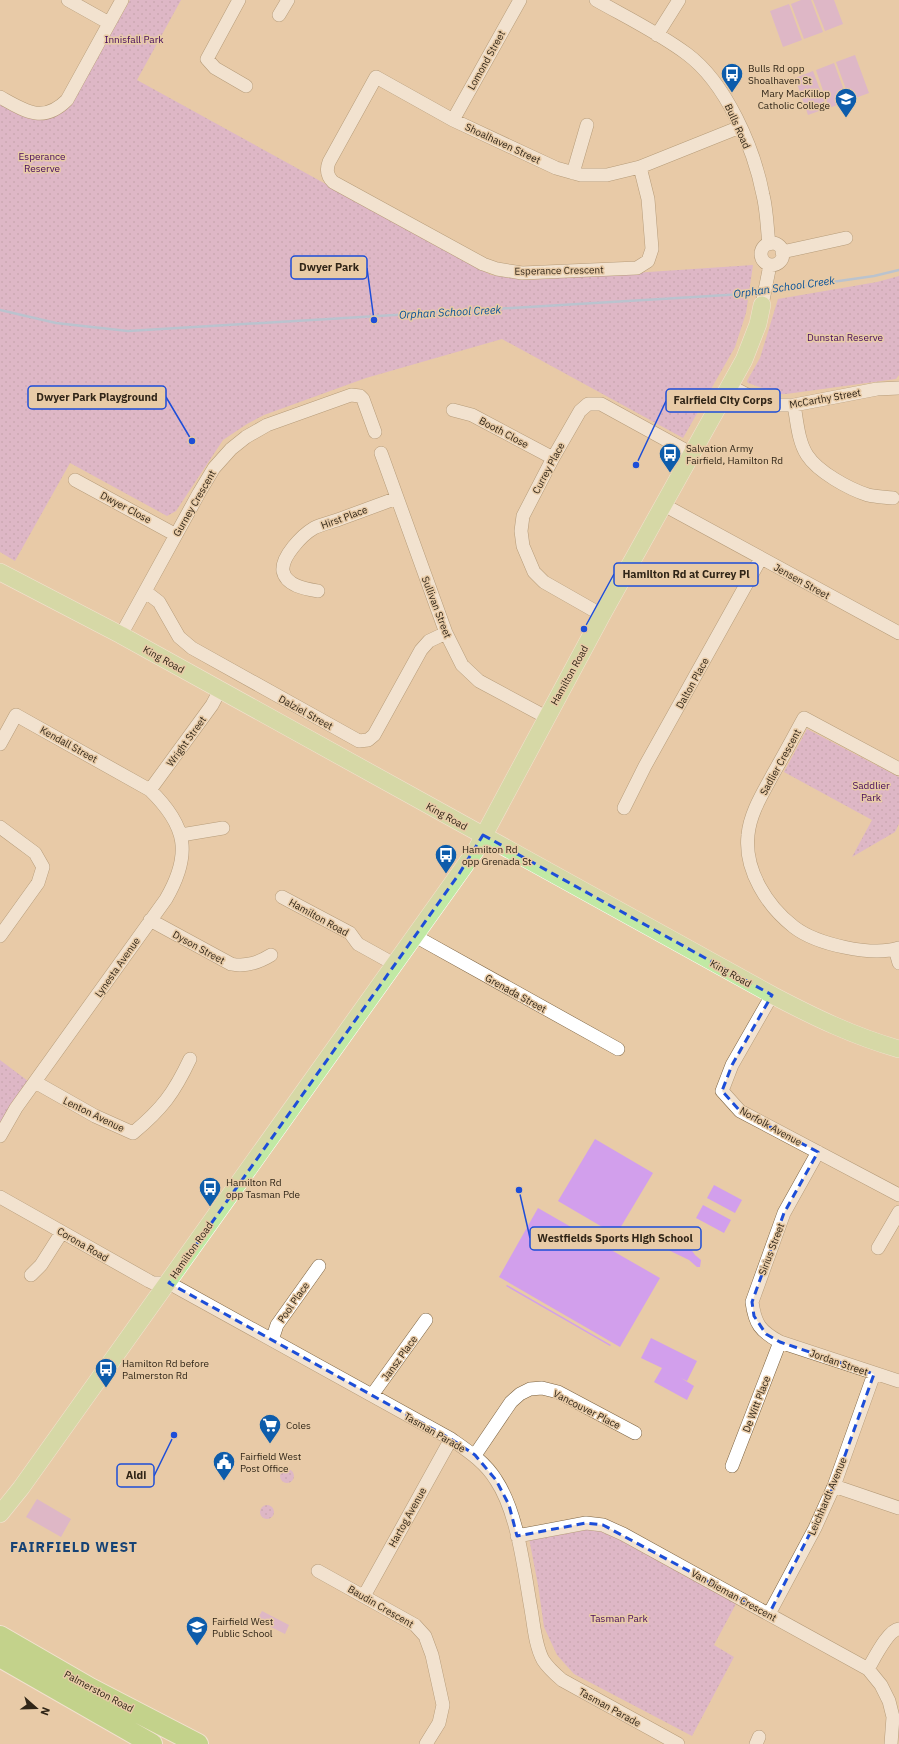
<svg xmlns="http://www.w3.org/2000/svg" width="899" height="1744" viewBox="0 0 899 1744" font-family="'IBM Plex Sans',sans-serif">
<defs>
<pattern id="green-dots" width="8" height="8" patternUnits="userSpaceOnUse"><rect width="8" height="8" fill="#d29fec"/><path d="M2 2h.1M6 6h.1" fill="none" stroke="#ab81be" stroke-width="1.8" stroke-linecap="round"/></pattern>
</defs>
<rect width="100%" height="100%" fill="#e8cba7"/>
<!-- green -->
<path fill="url(#green-dots)" d="M 130,0 L 181,0 L 137,80 L 491,275 L 529,280 L 753,265 L 746,313 L 735,347 L 683,438 L 502,339 L 366,378 L 264,415 L 247,424 L 223,440 L 176,511 L 167,516 L 70,463 L 15,561 L 0,552 L 0,103 L 25,116 L 40,120 L 55,115 L 73,102 Z
M 899,276 L 899,375 L 896,379 L 786,394 L 778,394 L 748,383 L 747,381 L 760,358 L 778,299 L 877,282 Z
M 807,729 L 899,777 L 899,824 L 895,832 L 852,857 L 872,820 L 784,772 Z
M 0,1060 L 28,1081 L 0,1123 Z
M280 1476a7 7 0 1 1 14 0a7 7 0 1 1-14 0Z
M260 1512a7 7 0 1 1 14 0a7 7 0 1 1-14 0Z
M 585,1529 L 598,1530 L 613,1536 L 737,1602 L 714,1645 L 734,1657 L 692,1736 L 574,1674 L 557,1655 L 544,1627 L 538,1585 L 529,1538 Z"/>
<!-- pitch -->
<path fill="#d29fec" d="M 801,0 L 811,0 L 823,32 L 804,39 L 791,4 Z
M 813,0 L 834,0 L 843,24 L 825,31 Z
M 789,4 L 802,40 L 783,47 L 770,11 Z
M 855,55 L 869,93 L 850,100 L 836,62 Z
M 834,63 L 848,101 L 829,108 L 816,70 Z
M 813,71 L 827,108 L 808,115 L 795,78 Z
M 595,1139 L 653,1173 L 616,1235 L 558,1201 Z
M 714,1185 L 742,1200 L 735,1213 L 707,1198 Z
M 703,1205 L 731,1220 L 724,1233 L 696,1218 Z
M 538,1208 L 660,1278 L 620,1347 L 499,1277 Z
M 678,1230 L 695,1255 L 701,1260 L 700,1267 L 697,1267 L 689,1260 L 660,1246 L 667,1234 Z
M 507,1285 L 611,1345 L 610,1346 L 506,1286 Z
M 651,1338 L 697,1361 L 687,1381 L 681,1378 L 694,1386 L 687,1400 L 654,1382 L 662,1368 L 641,1358 Z
M 37,1499 L 71,1519 L 61,1537 L 26,1517 Z
M 262,1611 L 289,1625 L 285,1634 L 257,1620 Z"/>
<g fill="none" stroke-linecap="round" stroke-linejoin="round">
<!-- stream -->
<path stroke="#84bafd" stroke-width="2.5" d="M 769,291 L 874,276 L 899,270
M 0,310 L 56,323 L 128,331 L 760,293"/>
<!-- minor casing -->
<g stroke="#7c6341" stroke-width="14">
<path id="minor" d="M 68,0 L 109,23
M 239,0 L 207,59 L 215,68 L 246,86
M 596,0 C 626,17 659,33 687,54 C 726,83 754,148 763,195 C 767,211 767,228 769,244
M 279,15 L 288,0
M 657,35 L 679,0
M 0,97 C 25,111 43,124 67,100 L 122,0
M 453,120 L 520,0
M 640,167 L 648,199 L 652,249 L 648,261 L 637,268 L 522,273 L 497,269 L 483,264 L 333,182 C 327,176 326,170 329,162 L 376,77 L 453,120 L 556,168 L 581,175 L 607,175 L 640,167 L 740,127
M 573,173 L 587,125
M761 254a11 11 0 1 1 22 0a11 11 0 1 1-22 0Z
M 782,252 L 846,238
M 762,305 L 770,265
M 730,386 L 753,398 L 775,405 L 794,405 L 877,389 L 899,388
M 794,405 C 797,421 798,441 807,455 C 818,472 849,489 868,495 C 876,497 885,497 893,498
M 453,410 L 472,415 L 553,458
M 381,453 L 446,633 L 462,665 L 479,681 L 546,717
M 75,480 L 176,535
M 664,505 L 899,633
M 318,591 C 306,589 286,586 283,571 C 281,557 302,535 314,528 C 322,524 332,522 340,519 C 359,512 378,505 397,498
M 146,592 L 159,602 L 179,637 L 192,648 L 359,741 L 368,740 L 374,735 L 421,650 L 429,641 L 446,633
M 602,615 L 544,582 L 534,572 L 523,546 L 521,531 L 523,516 L 553,458 L 580,411 L 588,404 L 601,404 L 692,454
M 121,635 L 199,493 L 214,468 L 231,449 L 246,437 L 267,425 L 351,395 L 360,396 L 363,399 L 375,432
M 0,744 L 16,715 L 150,790 C 187,826 192,854 166,899 L 16,1108 L 0,1136
M 899,769 L 804,718 C 794,736 784,755 773,774 C 763,793 750,813 748,835 C 744,870 767,906 794,927 C 816,944 872,957 899,948
M 150,790 L 212,705 L 220,690
M 624,808 L 645,766 L 761,558
M 0,827 L 35,853 L 43,867 L 38,883 L 0,936
M 181,835 L 223,828
M 282,897 L 350,933 L 358,944 L 394,964
M 150,920 L 231,964 C 246,967 258,963 271,955
M 415,936 L 618,1049
M 895,949 L 899,963
M 772,995 L 732,1065 L 722,1091 L 740,1111 L 899,1195
M 35,1082 L 95,1116 L 133,1133 C 162,1109 174,1093 190,1059
M 818,1152 L 784,1213 L 752,1302 C 755,1324 760,1331 780,1342 L 899,1381
M 0,1197 L 149,1281 L 153,1283 L 169,1283 L 451,1439 C 468,1451 485,1462 496,1480 C 518,1513 524,1570 531,1609 C 534,1626 535,1645 543,1660 C 548,1668 555,1674 562,1680 L 678,1744
M 878,1248 L 899,1212
M 31,1275 L 41,1265 L 62,1232
M 272,1340 L 277,1325 L 319,1266
M 372,1395 L 426,1320
M 475,1455 L 511,1402 L 520,1394 L 530,1389 L 542,1388 L 558,1392 L 635,1433
M 732,1466 L 780,1342
M 834,1486 L 899,1508
M 517,1536 L 586,1523 L 603,1525 L 623,1534 L 868,1669 L 881,1685 L 889,1701 L 893,1717 L 891,1744
M 318,1571 L 415,1625 L 425,1636 L 432,1655 L 443,1705 L 439,1723 L 426,1744
M 364,1596 L 451,1439
M 769,1614 L 815,1528 L 834,1486 L 874,1374
M 868,1669 C 874,1659 888,1630 899,1629
M 756,1744 L 759,1737"/>
</g>
<!-- major casing -->
<g stroke="#fff" stroke-width="18">
<path id="major" d="M 0,572 L 121,635 L 772,995 C 814,1017 853,1036 899,1049
M 0,1514 L 21,1488 L 476,850 L 602,615 L 744,360 L 758,324 L 762,305"/>
</g>
<!-- highway casing -->
<g stroke="#fff" stroke-width="22">
<path id="highway" d="M 0,1636 L 90,1688 L 198,1744
M 0,1657 L 152,1744"/>
</g>
<!-- minor -->
<use href="#minor" stroke="#fff" stroke-width="13"/>
<!-- major -->
<use href="#major" stroke="#c1e9a4" stroke-width="17"/>
<!-- highway -->
<use href="#highway" stroke="#97db68" stroke-width="20"/>
</g>
<!-- marked area -->
<path d="M0 0H899V1744H0ZM 483,835 L 772,995 L 732,1065 L 722,1091 L 740,1111 L 818,1152 L 784,1213 L 752,1302 L 754,1316 L 766,1334 L 780,1342 L 874,1374 L 834,1486 L 769,1614 L 603,1525 L 586,1523 L 517,1536 L 509,1505 L 496,1480 L 475,1455 L 451,1439 L 169,1283 L 459,874 Z" fill="#e8cba7" fill-opacity=".55" fill-rule="evenodd"/>
<path fill="none" stroke="#1d4ed8" stroke-width="3" stroke-dasharray="8 5" stroke-linejoin="round" d="M 483,835 L 772,995 L 732,1065 L 722,1091 L 740,1111 L 818,1152 L 784,1213 L 752,1302 L 754,1316 L 766,1334 L 780,1342 L 874,1374 L 834,1486 L 769,1614 L 603,1525 L 586,1523 L 517,1536 L 509,1505 L 496,1480 L 475,1455 L 451,1439 L 169,1283 L 459,874 Z"/>
<!-- icons -->
<defs>
<g id="bus-pin" transform="scale(1.15)"><path d="M0 17L-7.5 6A9.5 9.5 0 1 1 7.5 6Z" fill="#0d5cab" stroke="#e8cba7"/><path d="M-5-6H5V4H4V6H2V4H-2V6H-4V4H-5ZM-3.5-4V0h7V-4ZM-3.5 1.2v1.5H-2V1.2ZM2 1.2v1.5H3.5V1.2Z" fill="#fff"/></g>
<g id="school-pin" transform="scale(1.15)"><path d="M0 17L-7.5 6A9.5 9.5 0 1 1 7.5 6Z" fill="#0d5cab" stroke="#e8cba7"/><path d="M0-5L7-2L0 1L-7-2ZM-4 1L0 2.5L4 1V4Q0 6-4 4Z" fill="#fff"/></g>
<g id="supermarket-pin" transform="scale(1.15)"><path d="M0 17L-7.5 6A9.5 9.5 0 1 1 7.5 6Z" fill="#0d5cab" stroke="#e8cba7"/><path d="M-6-5.5h2.5l.6 2H6L4.5 2H-2.5L-4.4-4H-6ZM-1.5 3.2a1.3 1.3 0 1 0 .1 0ZM3 3.2a1.3 1.3 0 1 0 .1 0Z" fill="#fff"/></g>
<g id="civic-pin" transform="scale(1.15)"><path d="M0 17L-7.5 6A9.5 9.5 0 1 1 7.5 6Z" fill="#0d5cab" stroke="#e8cba7"/><path d="M-.6-6.5H3V-4.5H.6V-3L4-1V1h2V6H-6V1h2V-1L-.6-3ZM-1.2 2.5V6h2.4V2.5Z" fill="#fff"/></g>
</defs>
<g fill-rule="evenodd">
<use href="#bus-pin" x="732" y="74"/>
<use href="#school-pin" x="846" y="99"/>
<use href="#bus-pin" x="670" y="454"/>
<use href="#bus-pin" x="446" y="855"/>
<use href="#bus-pin" x="210" y="1188"/>
<use href="#bus-pin" x="106" y="1369"/>
<use href="#supermarket-pin" x="270" y="1425"/>
<use href="#civic-pin" x="224" y="1462"/>
<use href="#school-pin" x="197" y="1627"/>
</g>
<g text-anchor="middle" stroke-width="3" stroke-linejoin="round" paint-order="stroke">
<!-- park labels -->
<g font-size="10" fill="#44085a" stroke="#e8cba7">
<text x="134" y="43">Innisfall Park</text>
<text x="42" y="160">Esperance<tspan x="42" dy="12">Reserve</tspan></text>
<text x="845" y="341">Dunstan Reserve</text>
<text x="871" y="789">Saddlier<tspan x="871" dy="12">Park</tspan></text>
<text x="619" y="1622">Tasman Park</text>
</g>
<!-- street labels -->
<g font-size="10" fill="#302517" stroke="#e8cba7">
<text transform="translate(486 60) rotate(-61)" y="4">Lomond Street</text>
<text transform="translate(738 126) rotate(66)" y="4">Bulls Road</text>
<text transform="translate(503 143) rotate(25)" y="4">Shoalhaven Street</text>
<text transform="translate(559 270) rotate(-1)" y="4">Esperance Crescent</text>
<text transform="translate(825 398) rotate(-10)" y="4">McCarthy Street</text>
<text transform="translate(504 432) rotate(28)" y="4">Booth Close</text>
<text transform="translate(548 468) rotate(-62)" y="4">Currey Place</text>
<text transform="translate(194 503) rotate(-60)" y="4">Gurney Crescent</text>
<text transform="translate(126 507) rotate(28)" y="4">Dwyer Close</text>
<text transform="translate(344 517) rotate(-20)" y="4">Hirst Place</text>
<text transform="translate(802 581) rotate(29)" y="4">Jensen Street</text>
<text transform="translate(437 607) rotate(69)" y="4">Sullivan Street</text>
<text transform="translate(164 659) rotate(29)" y="4">King Road</text>
<text transform="translate(569 675) rotate(-61)" y="4">Hamilton Road</text>
<text transform="translate(692 683) rotate(-61)" y="4">Dalton Place</text>
<text transform="translate(306 712) rotate(29)" y="4">Dalziel Street</text>
<text transform="translate(186 741) rotate(-54)" y="4">Wright Street</text>
<text transform="translate(69 744) rotate(29)" y="4">Kendall Street</text>
<text transform="translate(780 762) rotate(-61)" y="4">Sadlier Crescent</text>
<text transform="translate(447 816) rotate(29)" y="4">King Road</text>
<text transform="translate(319 917) rotate(29)" y="4">Hamilton Road</text>
<text transform="translate(199 947) rotate(29)" y="4">Dyson Street</text>
<text transform="translate(117 967) rotate(-55)" y="4">Lynesta Avenue</text>
<text transform="translate(731 973) rotate(29)" y="4">King Road</text>
<text transform="translate(516 993) rotate(29)" y="4">Grenada Street</text>
<text transform="translate(94 1114) rotate(26)" y="4">Lenton Avenue</text>
<text transform="translate(771 1126) rotate(29)" y="4">Norfolk Avenue</text>
<text transform="translate(83 1244) rotate(30)" y="4">Corona Road</text>
<text transform="translate(771 1249) rotate(-69)" y="4">Sirius Street</text>
<text transform="translate(191 1250) rotate(-55)" y="4">Hamilton Road</text>
<text transform="translate(293 1302) rotate(-55)" y="4">Pool Place</text>
<text transform="translate(399 1358) rotate(-54)" y="4">Jansz Place</text>
<text transform="translate(839 1362) rotate(19)" y="4">Jordan Street</text>
<text transform="translate(756 1404) rotate(-69)" y="4">De Witt Place</text>
<text transform="translate(587 1409) rotate(27)" y="4">Vancouver Place</text>
<text transform="translate(435 1432) rotate(30)" y="4">Tasman Parade</text>
<text transform="translate(827 1496) rotate(-67)" y="4">Leichhardt Avenue</text>
<text transform="translate(407 1517) rotate(-61)" y="4">Hartog Avenue</text>
<text transform="translate(734 1595) rotate(29)" y="4">Van Dieman Crescent</text>
<text transform="translate(381 1606) rotate(30)" y="4">Baudin Crescent</text>
<text transform="translate(99 1691) rotate(28)" y="4">Palmerston Road</text>
<text transform="translate(610 1707) rotate(29)" y="4">Tasman Parade</text>
</g>
<!-- poi labels -->
<g font-size="10" fill="#302517" stroke="#e8cba7" text-anchor="start">
<text x="748" y="72">Bulls Rd opp<tspan x="748" dy="12">Shoalhaven St</tspan></text>
<text x="830" y="97" text-anchor="end">Mary MacKillop<tspan x="830" dy="12">Catholic College</tspan></text>
<text x="686" y="452">Salvation Army<tspan x="686" dy="12">Fairfield, Hamilton Rd</tspan></text>
<text x="462" y="853">Hamilton Rd<tspan x="462" dy="12">opp Grenada St</tspan></text>
<text x="226" y="1186">Hamilton Rd<tspan x="226" dy="12">opp Tasman Pde</tspan></text>
<text x="122" y="1367">Hamilton Rd before<tspan x="122" dy="12">Palmerston Rd</tspan></text>
<text x="286" y="1429">Coles</text>
<text x="240" y="1460">Fairfield West<tspan x="240" dy="12">Post Office</tspan></text>
<text x="212" y="1625">Fairfield West<tspan x="212" dy="12">Public School</tspan></text>
</g>
<!-- water labels -->
<g font-size="11" font-style="italic" fill="#055098" stroke="#e8cba7">
<text transform="translate(784 287) rotate(-8)" y="4">Orphan School Creek</text>
<text transform="translate(450 312) rotate(-3)" y="4">Orphan School Creek</text>
</g>
<!-- district labels -->
<g font-size="14" font-weight="bold" letter-spacing="1" fill="#154275" stroke="#e8cba7">
<text x="74" y="1552">FAIRFIELD WEST</text>
</g>
</g>
<!-- callouts -->
<path fill="none" stroke="#1d4ed8" stroke-width="1.5" d="M374 320L367 268M192 441L166 397M636 465L666 401M584 629L614 574M519 1190L530 1238M174 1435L154 1476"/>
<g fill="#1d4ed8" stroke="#e8cba7" stroke-width="1.5">
<circle cx="374" cy="320" r="4"/>
<circle cx="192" cy="441" r="4"/>
<circle cx="636" cy="465" r="4"/>
<circle cx="584" cy="629" r="4"/>
<circle cx="519" cy="1190" r="4"/>
<circle cx="174" cy="1435" r="4"/>
</g>
<g fill="#e8cba7" stroke="#1d4ed8" stroke-width="1.5">
<rect x="291" y="256" width="76" height="23" rx="4"/>
<rect x="28" y="386" width="138" height="23" rx="4"/>
<rect x="666" y="389" width="114" height="23" rx="4"/>
<rect x="614" y="563" width="144" height="23" rx="4"/>
<rect x="530" y="1227" width="171" height="23" rx="4"/>
<rect x="117" y="1464" width="37" height="23" rx="4"/>
</g>
<g font-size="11" text-anchor="middle" font-weight="bold" fill="#302517">
<text x="329" y="271">Dwyer Park</text>
<text x="97" y="401">Dwyer Park Playground</text>
<text x="723" y="404">Fairfield City Corps</text>
<text x="686" y="578">Hamilton Rd at Currey Pl</text>
<text x="615" y="1242">Westfields Sports High School</text>
<text x="136" y="1479">Aldi</text>
</g>
<!-- north arrow -->
<g transform="translate(36 1708) rotate(110)" stroke="#e8cba7" stroke-width="3" paint-order="stroke">
<path d="M0-3L7 15L0 10L-7 15Z" fill="#302517"/>
<text y="-6" font-size="11" font-weight="bold" text-anchor="middle" fill="#302517">N</text>
</g>
</svg>
